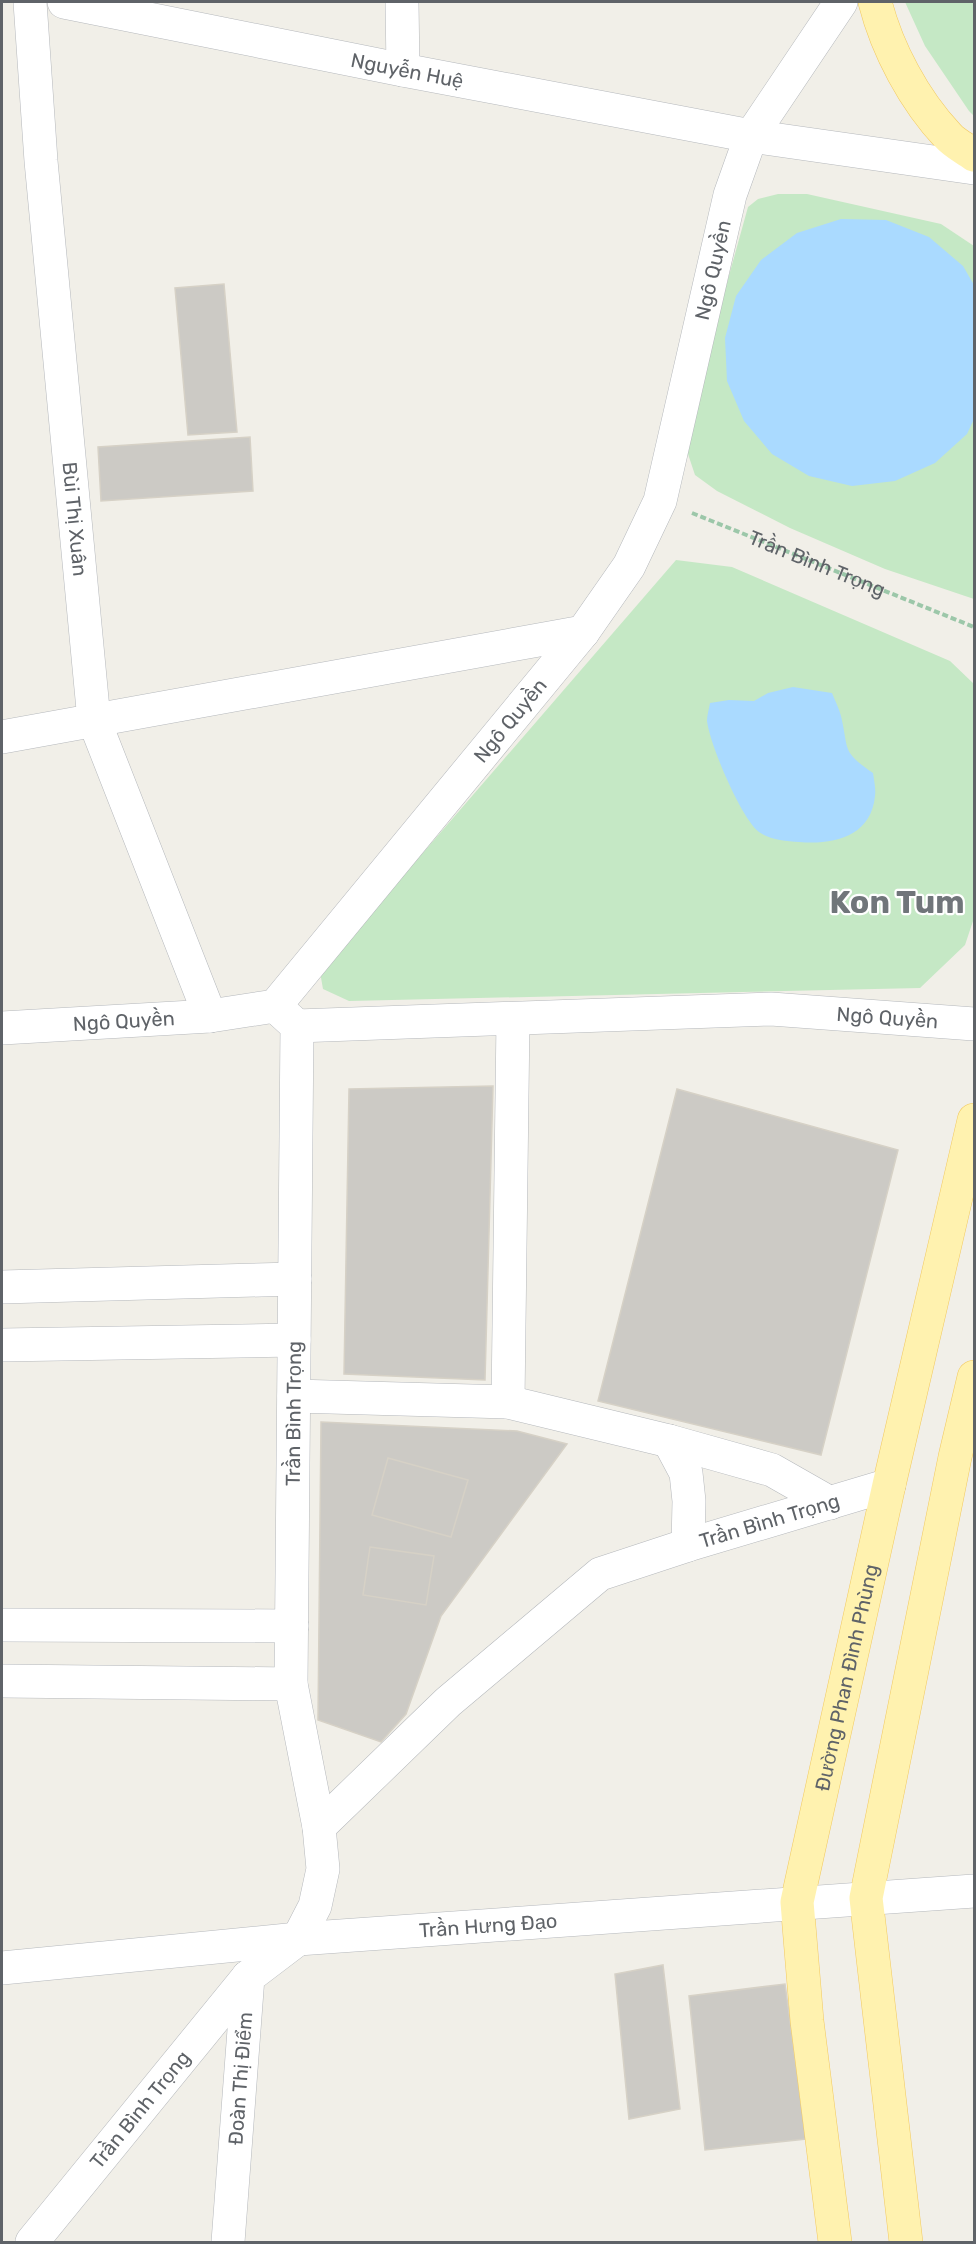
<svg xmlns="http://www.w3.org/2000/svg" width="976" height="2244" viewBox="0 0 976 2244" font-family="Rubik,sans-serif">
<rect width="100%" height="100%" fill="#f1efe8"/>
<!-- green -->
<path fill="#c5e8c5" d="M 905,2 L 974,2 L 974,116 L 969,111 L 925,46 Z
M 778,194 L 807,194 L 941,224 L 974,246 L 974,599 L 885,569 L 790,528 L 717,491 L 695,475 L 687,451 L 685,434 L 748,207 L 758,199 Z
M 676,560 L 732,567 L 950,661 L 974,684 L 974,918 L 965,945 L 920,988 L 349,1001 L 323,989 L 320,972 Z"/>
<!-- water -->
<path fill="#aadaff" d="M 841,219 L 886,220 L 929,237 L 963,266 L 974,285 L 974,419 L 967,434 L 935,463 L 895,481 L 852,486 L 809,476 L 772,454 L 744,421 L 727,381 L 725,338 L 736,296 L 761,260 L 797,233 Z
M 793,687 L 832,693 C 835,701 839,708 841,716 C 849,750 841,751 873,773 C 874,780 876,789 875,796 C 871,837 833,845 799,842 C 786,841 770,840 759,832 C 741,818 710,745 707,721 C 707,715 709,709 710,703 L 729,700 L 754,701 L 768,693 Z"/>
<!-- building -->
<path fill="#cccac5" stroke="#d6d1c6" stroke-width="1.5" d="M 224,284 L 237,432 L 188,435 L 175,288 Z
M 250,437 L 253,491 L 101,501 L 98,447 Z
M 493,1086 L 485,1380 L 344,1374 L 349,1089 Z
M 677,1089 L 898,1150 L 821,1455 L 598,1401 Z
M 321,1422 L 517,1431 L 567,1444 L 441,1616 L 406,1714 L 381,1742 L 318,1720 Z
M 388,1458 L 468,1480 L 451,1537 L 372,1515 Z
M 370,1547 L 434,1556 L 426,1605 L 363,1595 Z
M 663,1965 L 680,2109 L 629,2119 L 615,1974 Z
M 785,1984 L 806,2139 L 705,2150 L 689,1996 Z"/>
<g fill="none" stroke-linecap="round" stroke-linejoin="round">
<!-- minor casing -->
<g stroke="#b5b8bc" stroke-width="34">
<g id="minor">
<path id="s2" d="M 30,2 L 41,161 L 94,720 L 210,1016"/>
<path id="s3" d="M 64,2 L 403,70 L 751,136 L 974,168"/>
<path d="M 402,2 L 403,70"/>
<path d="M 2,737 L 583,632"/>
<path id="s4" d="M 297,1026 L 771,1009 L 974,1024"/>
<path id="s5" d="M 2,1028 L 210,1016 L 275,1006 L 583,632 L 629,566 L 660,501 L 730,195 L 751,136 L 841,2"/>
<path d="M 2,1287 L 295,1279"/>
<path d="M 2,1345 L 294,1340"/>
<path d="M 294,1396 L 508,1402 L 669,1441 L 772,1470 L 830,1503"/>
<path d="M 508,1402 L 513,1019"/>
<path d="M 669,1441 L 686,1473 L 689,1501 L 688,1545"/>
<path d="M 2,1625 L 292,1626"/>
<path d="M 2,1681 L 291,1684"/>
<path id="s6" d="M 319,1827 L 448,1702 L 600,1574 L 688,1545 L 889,1485"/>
<path id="s7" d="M 2,1968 L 298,1939 L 974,1891"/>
<path id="s8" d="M 32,2242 L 248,1977"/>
<path id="s9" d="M 228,2242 L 248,1977 L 298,1939 L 315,1906 L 323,1869 L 319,1827 L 291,1684 L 297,1026 L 275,1006"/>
</g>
</g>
<!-- major casing -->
<g stroke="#f2c960" stroke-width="34">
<g id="major">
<path d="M 875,2 C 887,49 914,100 948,136 C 955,144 966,149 974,155"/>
<path id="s10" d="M 835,2242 L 807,2021 L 797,1902 L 889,1485 L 974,1120"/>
<path d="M 906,2242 L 866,1898 L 955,1457 L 974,1377"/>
</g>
</g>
<!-- path -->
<path stroke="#9cc7a9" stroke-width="4" stroke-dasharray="6 3" stroke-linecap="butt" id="s1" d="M 692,513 L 974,627"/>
<!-- minor -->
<use href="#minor" stroke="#fff" stroke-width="33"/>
<!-- major -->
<use href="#major" stroke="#fff2af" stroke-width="33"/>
</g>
<g text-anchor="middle" stroke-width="4.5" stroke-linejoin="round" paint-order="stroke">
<!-- street labels -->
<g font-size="20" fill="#5f6368" stroke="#fff">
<text dy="7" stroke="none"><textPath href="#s3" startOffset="350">Nguyễn Huệ</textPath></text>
<text dy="7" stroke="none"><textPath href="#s5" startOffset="1148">Ngô Quyền</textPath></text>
<text dy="7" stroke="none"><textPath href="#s2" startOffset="519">Bùi Thị Xuân</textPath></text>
<text dy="7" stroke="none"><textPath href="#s1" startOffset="135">Trần Bình Trọng</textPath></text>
<text dy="7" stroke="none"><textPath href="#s5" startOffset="644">Ngô Quyền</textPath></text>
<text dy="7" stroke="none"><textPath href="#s4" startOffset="591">Ngô Quyền</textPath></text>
<text dy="7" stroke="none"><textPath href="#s5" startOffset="122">Ngô Quyền</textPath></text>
<text dy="7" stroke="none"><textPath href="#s9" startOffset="862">Trần Bình Trọng</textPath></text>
<text dy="7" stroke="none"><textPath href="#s6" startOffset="556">Trần Bình Trọng</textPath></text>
<text dy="7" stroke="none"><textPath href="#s10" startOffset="572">Đường Phan Đình Phùng</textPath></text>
<text dy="7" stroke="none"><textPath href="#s7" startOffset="488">Trần Hưng Đạo</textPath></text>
<text dy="7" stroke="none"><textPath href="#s9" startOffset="164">Đoàn Thị Điểm</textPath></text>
<text dy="7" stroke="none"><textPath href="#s8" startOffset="171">Trần Bình Trọng</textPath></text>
</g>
<!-- town labels -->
<g font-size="32" font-weight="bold" fill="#70757a" stroke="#fff">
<text x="897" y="913">Kon Tum</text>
</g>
</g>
<!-- border -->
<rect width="976" height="2244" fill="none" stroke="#5f6368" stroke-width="6"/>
</svg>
